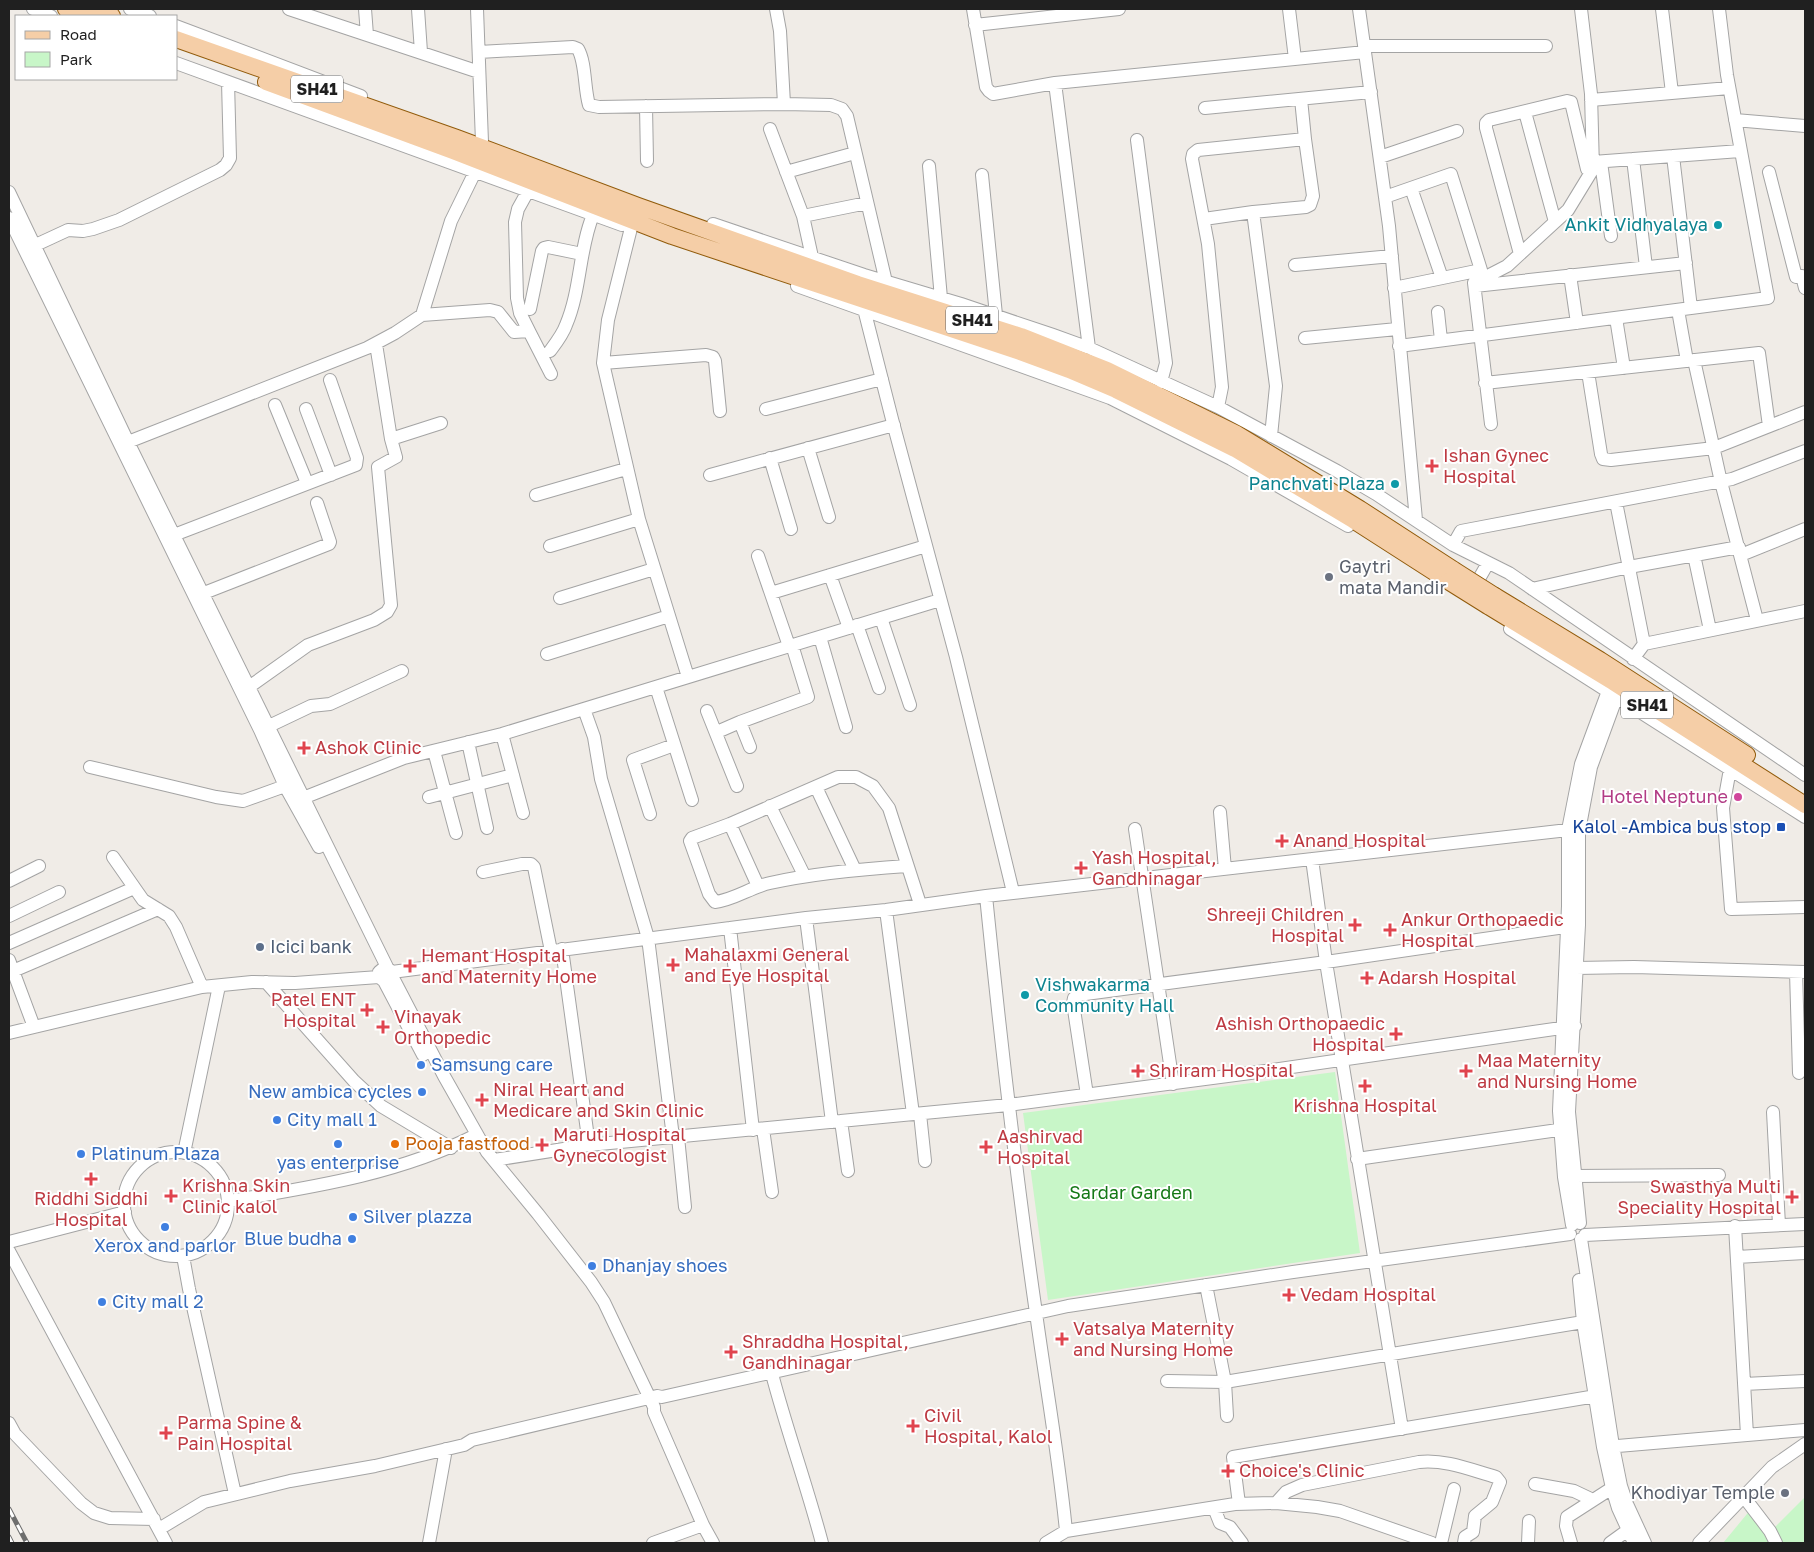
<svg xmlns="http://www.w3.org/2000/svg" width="1814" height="1552" viewBox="0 0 1814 1552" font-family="'Golos Text',sans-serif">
<rect width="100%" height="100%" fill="#f0ece7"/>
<!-- park -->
<path fill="#c8f6c8" d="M 1335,1072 L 1360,1253 L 1048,1300 L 1023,1113 Z
M 1805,1497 L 1805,1543 L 1723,1543 L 1756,1503 L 1775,1527 Z"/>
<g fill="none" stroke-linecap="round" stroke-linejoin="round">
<!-- minor casing -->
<g stroke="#a4a4a4" stroke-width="14">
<path id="minor" d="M 33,9 L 51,16
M 130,9 L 150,16
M 289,9 L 479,72
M 365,9 L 367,35
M 418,9 L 421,52
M 477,9 L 482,142
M 776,9 L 780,31 L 784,104 L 831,105 L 842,109 L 847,116 L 886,282
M 973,9 L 986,87 L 989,91 L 993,94 L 1055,83 L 1365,52
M 1289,9 L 1295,59
M 1359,9 L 1389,226 L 1416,520
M 1662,9 L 1672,93
M 975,25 L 1119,9
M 176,26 L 361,96
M 1364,46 L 1546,46
M 479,52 L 573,47 L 578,49 C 586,63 584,88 589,105 L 599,107 L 784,104
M 176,63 L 622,225
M 1055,83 L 1089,348
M 1301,99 L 1305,139
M 1591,100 L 1729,88
M 646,106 L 647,161
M 1205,108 L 1371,92
M 1525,112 L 1555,222
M 1735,120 L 1805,126
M 770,129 L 803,216 L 812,257
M 1137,140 L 1166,363 L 1161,382
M 1673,156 L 1691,308
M 1380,157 L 1457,131
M 1633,159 L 1646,267
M 1593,162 L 1740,151
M 1601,162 L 1611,236
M 929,166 L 941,298
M 786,172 L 855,153
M 1769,172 L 1796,277 L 1802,276 L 1805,288
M 982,175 L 996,315
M 1411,188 L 1442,278
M 528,191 L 518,209 L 515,222 L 517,298 L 520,313 L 529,331
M 9,192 L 128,442 L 387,967
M 1385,197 L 1451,174 L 1481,270 L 1394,288
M 803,216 L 867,203
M 9,218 L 260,730 L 285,786 L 319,847
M 1204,219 L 1253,212
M 713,224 L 864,275 L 961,304 L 1053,335 L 1089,348 L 1218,407 L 1337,471 L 1376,494 L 1453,545 L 1509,573 L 1805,775
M 631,228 L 608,320 L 603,363 L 639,519 L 688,677
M 27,249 L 68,230 L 83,231 L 93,229 L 119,220 L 220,170 L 226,165 L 230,158 L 228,82
M 1520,254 L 1486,128 L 1486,123 L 1489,120 L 1567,101 L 1571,102 L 1587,169
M 1295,265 L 1392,256
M 1570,275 L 1577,323
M 797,286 L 1110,398 L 1231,459 L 1348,526
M 1475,286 L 1686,263
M 530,309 L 542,251 L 544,248 L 548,247 L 582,254
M 864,309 L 892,419 L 956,657 L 1013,892
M 1678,310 L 1687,361
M 1438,312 L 1441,340
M 422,315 L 490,310 L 498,312 L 514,332 L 529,331 L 551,374
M 1616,318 L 1624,368
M 1305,338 L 1397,329
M 376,344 L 391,439
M 1399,346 L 1768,298 L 1727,75 L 1719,9
M 550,351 C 556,343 563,334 566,325 C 581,290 579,249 593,215
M 1694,360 L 1721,482 L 1757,620
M 603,363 L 706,355 L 713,357 L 715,361 L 720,411
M 1588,372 L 1601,454 L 1603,459 L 1611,460 L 1714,448 L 1805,412
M 1485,383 L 1759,353 L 1769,426
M 275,405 L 307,483
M 1218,407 L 1222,387 L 1208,244 L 1192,159 L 1193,154 L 1198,150 L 1305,139 L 1313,196 L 1310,205 L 1306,207 L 1253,212 L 1276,386 L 1271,436
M 306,409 L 331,475
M 766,409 L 882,379
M 1491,424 L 1474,283 L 1507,266 L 1568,210 L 1593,169 L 1591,94 L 1581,9
M 128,442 L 367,348 L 395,333 L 422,315 L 451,221 L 475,172
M 808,448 L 829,517
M 770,458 L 791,529
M 710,475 L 894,425
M 536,495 L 626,469
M 1616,502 L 1644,644
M 174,535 L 356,465 L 357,458 L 330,380
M 1453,545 L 1461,531 L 1732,479 L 1805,451
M 550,546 L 639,519
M 1694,555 L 1710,630
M 1741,555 L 1805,529
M 758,556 L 789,646
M 830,575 L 849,628
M 1532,589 L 1629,567 L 1739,547
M 1472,591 L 1488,563
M 204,593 L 329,544 L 330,542 L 317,503
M 771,593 L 926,546
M 560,598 L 654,569
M 881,618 L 910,705
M 857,625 L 879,688
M 1510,629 L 1805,817
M 820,637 L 846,727
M 547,654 L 669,616
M 1633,659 L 1644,644 L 1805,611
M 249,687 L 308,645 L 374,620 L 387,612 L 391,605 L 378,467 L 396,457 L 391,439 L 441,423
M 656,687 L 692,800
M 584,709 L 594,737 L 601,779 L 648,938 L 673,1137
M 707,711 L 737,786
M 269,726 L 311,706 L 330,704 L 402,671
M 717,732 L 740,722
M 502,734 L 523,813
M 468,742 L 487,828
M 750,747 L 740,722 L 808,697 L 792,645
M 434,751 L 456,833
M 90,767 L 216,797 L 243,801 L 285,786
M 1730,769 L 1723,808 L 1731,909 L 1805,907
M 816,787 L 855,870
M 429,797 L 513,775
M 303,798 L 404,758 L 502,734 L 940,600
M 770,806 L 804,875
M 1220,812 L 1225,869
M 650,814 L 633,760 L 674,745
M 730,824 L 758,886
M 1135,829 L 1173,1084
M 113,857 L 143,900 L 169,916 L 176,927 L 202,987
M 1312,859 L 1326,962 L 1402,1429
M 907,866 C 861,869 815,873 770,883 C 751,887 734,900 715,902 L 709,894 L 690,841 L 692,838 L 730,824 L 838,777 L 856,777 L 873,786 L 889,808 L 920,904
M 483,872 L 522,864 L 531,864 L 534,867 L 551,951
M 9,881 L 39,866
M 986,896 C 1000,1035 1016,1174 1036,1313 C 1046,1386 1059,1458 1066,1531 L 1046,1543
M 886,910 L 913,1114
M 9,916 L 59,892
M 806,918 L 832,1122
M 730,928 L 753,1130
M 9,943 L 134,888
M 562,949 L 589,1145
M 9,960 L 34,1027
M 1576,968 L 1634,967 L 1805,972
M 13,971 L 158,909
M 392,972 L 806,918 L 886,910 L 986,896 L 1568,830 L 1579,831
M 1796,972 L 1799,1073
M 392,976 L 388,981 L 384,981 L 379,977 L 379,972 L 385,967 L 392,972 L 392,976 L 444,1076 L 487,1152 L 538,1214 L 591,1282 L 604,1302 L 654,1407 L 654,1412 L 703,1525 L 713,1543
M 384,981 L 423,1055
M 266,982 L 354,1081 L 381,1106 L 451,1148
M 9,1033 L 202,987 L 252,982 L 295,983 L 379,977
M 1087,1095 L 1073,1003 L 1074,998 L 1078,995 L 1326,962 L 1579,925
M 1773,1112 L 1779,1225
M 920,1114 L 925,1161
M 841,1121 L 848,1171
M 763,1129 L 772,1192
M 678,1137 L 685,1207
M124 1204a52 52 0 1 1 104 0a52 52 0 1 1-104 0Z
M 184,1153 L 219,986
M 1357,1159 L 1565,1129
M 494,1160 L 589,1145 L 1008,1105 L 1258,1072 L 1575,1026
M 1574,1176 L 1719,1175
M 229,1201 C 313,1187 399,1174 476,1135
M 1580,1223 L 1569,1112 L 1579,925 L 1579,831 L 1591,767 L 1617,696
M 1572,1225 L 1564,1177 L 1559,1111 L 1568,906 L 1568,830 L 1581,764 L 1608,691
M 1735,1226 L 1747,1435
M 1585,1235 L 1805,1224
M 1581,1239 L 1613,1446 L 1621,1486 L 1627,1504 L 1645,1543
M 9,1242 L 125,1212
M 9,1251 L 166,1543
M 183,1256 L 189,1289 L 235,1494
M 1737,1257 L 1805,1253
M 1579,1280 L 1583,1322 L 1603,1447 L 1612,1488 L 1618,1508 L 1634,1543
M 1206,1285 L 1225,1382 L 1227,1416
M 772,1374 C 787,1431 807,1486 822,1543
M 1167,1381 L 1225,1382 L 1583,1322
M 1744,1384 L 1805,1381
M 9,1423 L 15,1434 L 81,1503 L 94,1513 L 110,1518 L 154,1519
M 1606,1447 L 1805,1430
M 1535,1484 L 1574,1491 L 1593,1500
M 1744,1497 L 1770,1531 L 1776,1543
M 1276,1503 L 1286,1492 L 1302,1485 L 1419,1462 C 1445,1459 1471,1470 1496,1477 L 1500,1482 L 1492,1502 L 1475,1516 L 1473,1532 L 1465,1537 L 1464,1543
M 1239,1504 L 1233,1457 L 1596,1396
M 1214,1508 L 1220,1523 L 1230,1527 L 1242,1543
M 159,1529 L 204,1502 L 290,1481 L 375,1466 L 464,1445 L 472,1440 L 649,1398 L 657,1396 L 662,1397 L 1068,1306 L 1293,1272 L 1570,1234
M 1066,1531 L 1235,1504 L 1276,1503 L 1317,1507 L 1340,1511 L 1432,1543
M 429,1543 L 446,1449
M 653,1543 L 703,1525
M 1441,1543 L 1454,1489
M 1528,1543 L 1529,1521
M 1571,1543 L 1566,1526 L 1567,1517 L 1612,1488
M 1610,1543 L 1628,1530
M 1699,1543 L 1772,1467 L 1805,1444"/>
</g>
<!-- major casing -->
<g stroke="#915b0b" stroke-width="18">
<path id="major" d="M 66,9 L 84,16
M 93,9 L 112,16
M 176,39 L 457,138 L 638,206 L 858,284 L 1021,336 L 1107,370 L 1237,434 L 1360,509 L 1454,570
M 266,82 L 453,151 L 672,236 L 1020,352 L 1069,370 L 1116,390 L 1235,449 L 1353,520 L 1448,581
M 1495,596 L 1600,660 L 1747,755
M 1488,606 L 1613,682 L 1805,805"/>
</g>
<!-- minor -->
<use href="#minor" stroke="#fff" stroke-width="12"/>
<!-- major -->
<use href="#major" stroke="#f5cea7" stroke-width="16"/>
<!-- rail casing -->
<g stroke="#6e6e6e" stroke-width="5">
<path id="rail" d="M 9,1509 L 27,1543
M 9,1537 L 12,1543"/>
</g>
<!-- rail -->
<use href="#rail" stroke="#fff" stroke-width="3" stroke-dasharray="9" stroke-linecap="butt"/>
<!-- major-bridge casing -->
<g stroke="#915b0b" stroke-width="18" stroke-linecap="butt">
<path id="major-bridge" d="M 1454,570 L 1495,596
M 1448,581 L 1488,606"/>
</g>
<!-- major-bridge -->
<use href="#major-bridge" stroke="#f5cea7" stroke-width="16"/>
</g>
<!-- markers -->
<g fill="#0f9aa8" stroke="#fff" stroke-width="2">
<circle cx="1718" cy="225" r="5"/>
<circle cx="1395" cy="484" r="5"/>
<circle cx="1025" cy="995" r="5"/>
</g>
<g fill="#e0444e" stroke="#fff" stroke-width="2">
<path d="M1429.5 458.5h5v5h5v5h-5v5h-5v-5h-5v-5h5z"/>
<path d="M301.5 740.5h5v5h5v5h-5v5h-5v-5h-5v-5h5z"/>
<path d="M1279.5 833.5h5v5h5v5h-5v5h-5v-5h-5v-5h5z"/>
<path d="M1078.5 860.5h5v5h5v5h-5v5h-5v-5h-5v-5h5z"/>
<path d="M1352.5 917.5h5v5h5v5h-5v5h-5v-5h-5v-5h5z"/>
<path d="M1387.5 922.5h5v5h5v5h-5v5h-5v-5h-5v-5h5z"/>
<path d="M670.5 957.5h5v5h5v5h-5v5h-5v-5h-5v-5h5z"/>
<path d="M407.5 958.5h5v5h5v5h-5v5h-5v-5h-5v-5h5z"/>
<path d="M1364.5 970.5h5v5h5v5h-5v5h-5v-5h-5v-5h5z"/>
<path d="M364.5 1002.5h5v5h5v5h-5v5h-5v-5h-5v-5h5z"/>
<path d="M380.5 1019.5h5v5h5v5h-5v5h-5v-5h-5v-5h5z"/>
<path d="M1393.5 1026.5h5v5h5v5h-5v5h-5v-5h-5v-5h5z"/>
<path d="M1135.5 1063.5h5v5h5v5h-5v5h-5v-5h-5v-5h5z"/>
<path d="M1463.5 1063.5h5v5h5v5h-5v5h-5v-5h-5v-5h5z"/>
<path d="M1362.5 1078.5h5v5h5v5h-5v5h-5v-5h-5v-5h5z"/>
<path d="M479.5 1092.5h5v5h5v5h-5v5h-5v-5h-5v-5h5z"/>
<path d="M539.5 1137.5h5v5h5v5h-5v5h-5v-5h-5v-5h5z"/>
<path d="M983.5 1139.5h5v5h5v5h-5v5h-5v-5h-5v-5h5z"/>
<path d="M88.5 1171.5h5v5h5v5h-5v5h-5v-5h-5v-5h5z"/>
<path d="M168.5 1188.5h5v5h5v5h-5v5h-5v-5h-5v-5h5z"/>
<path d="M1789.5 1189.5h5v5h5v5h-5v5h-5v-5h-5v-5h5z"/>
<path d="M1286.5 1287.5h5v5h5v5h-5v5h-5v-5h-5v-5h5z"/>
<path d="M1059.5 1331.5h5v5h5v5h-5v5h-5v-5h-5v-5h5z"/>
<path d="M728.5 1344.5h5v5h5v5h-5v5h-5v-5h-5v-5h5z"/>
<path d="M910.5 1418.5h5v5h5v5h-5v5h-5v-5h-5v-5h5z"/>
<path d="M163.5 1425.5h5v5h5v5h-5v5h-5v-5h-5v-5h5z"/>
<path d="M1225.5 1463.5h5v5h5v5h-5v5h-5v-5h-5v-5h5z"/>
</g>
<g fill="#6b7280" stroke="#fff" stroke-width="2">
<circle cx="1329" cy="577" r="5"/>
<circle cx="1785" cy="1493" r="5"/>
</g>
<circle fill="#d1479c" stroke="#fff" stroke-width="2" cx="1738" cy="797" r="5"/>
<rect fill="#1a4fb4" stroke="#fff" stroke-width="2" x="1776" y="822" width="10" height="10" rx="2.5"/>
<circle fill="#5c6f8a" stroke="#fff" stroke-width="2" cx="260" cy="947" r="5"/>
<g fill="#3f7fe0" stroke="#fff" stroke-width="2">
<circle cx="421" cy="1065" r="5"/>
<circle cx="422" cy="1092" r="5"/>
<circle cx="277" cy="1120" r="5"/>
<circle cx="338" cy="1144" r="5"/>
<circle cx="81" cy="1154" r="5"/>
<circle cx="353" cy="1217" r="5"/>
<circle cx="165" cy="1227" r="5"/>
<circle cx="352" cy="1239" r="5"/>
<circle cx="592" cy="1266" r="5"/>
<circle cx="102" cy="1302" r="5"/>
</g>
<circle fill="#e8710a" stroke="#fff" stroke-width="2" cx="395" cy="1144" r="5"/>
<g text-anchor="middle" stroke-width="4" stroke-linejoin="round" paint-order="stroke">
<!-- shield labels -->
<g fill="#fff" stroke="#636363" stroke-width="1">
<rect x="291" y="75.5" width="52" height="27" rx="4"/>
<rect x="946" y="306.5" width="52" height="27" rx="4"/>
<rect x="1621" y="691.5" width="52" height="27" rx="4"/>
</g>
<g font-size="16" font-weight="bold" fill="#202020">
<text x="317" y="95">SH41</text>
<text x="972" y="326">SH41</text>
<text x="1647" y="711">SH41</text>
</g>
<!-- culture labels -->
<g font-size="18" fill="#0d838f" stroke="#fff" text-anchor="end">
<text x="1708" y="231">Ankit Vidhyalaya</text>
<text x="1385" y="490">Panchvati Plaza</text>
<text x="1035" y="991" text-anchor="start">Vishwakarma<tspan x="1035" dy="21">Community Hall</tspan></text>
</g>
<!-- health labels -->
<g font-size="18" fill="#be3a42" stroke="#fff" text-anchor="start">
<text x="1443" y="462">Ishan Gynec<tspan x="1443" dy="21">Hospital</tspan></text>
<text x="315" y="754">Ashok Clinic</text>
<text x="1293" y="847">Anand Hospital</text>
<text x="1092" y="864">Yash Hospital,<tspan x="1092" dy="21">Gandhinagar</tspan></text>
<text x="1344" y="921" text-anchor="end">Shreeji Children<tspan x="1344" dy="21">Hospital</tspan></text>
<text x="1401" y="926">Ankur Orthopaedic<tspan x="1401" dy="21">Hospital</tspan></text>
<text x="684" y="961">Mahalaxmi General<tspan x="684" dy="21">and Eye Hospital</tspan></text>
<text x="421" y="962">Hemant Hospital<tspan x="421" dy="21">and Maternity Home</tspan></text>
<text x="1378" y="984">Adarsh Hospital</text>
<text x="356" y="1006" text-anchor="end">Patel ENT<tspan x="356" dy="21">Hospital</tspan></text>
<text x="394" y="1023">Vinayak<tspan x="394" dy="21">Orthopedic</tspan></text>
<text x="1385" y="1030" text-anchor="end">Ashish Orthopaedic<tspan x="1385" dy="21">Hospital</tspan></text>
<text x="1477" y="1067">Maa Maternity<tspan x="1477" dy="21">and Nursing Home</tspan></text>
<text x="1149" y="1077">Shriram Hospital</text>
<text x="493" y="1096">Niral Heart and<tspan x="493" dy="21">Medicare and Skin Clinic</tspan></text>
<text x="1365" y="1112" text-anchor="middle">Krishna Hospital</text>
<text x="553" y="1141">Maruti Hospital<tspan x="553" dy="21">Gynecologist</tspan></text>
<text x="997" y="1143">Aashirvad<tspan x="997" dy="21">Hospital</tspan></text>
<text x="182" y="1192">Krishna Skin<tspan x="182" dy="21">Clinic kalol</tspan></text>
<text x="1781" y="1193" text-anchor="end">Swasthya Multi<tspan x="1781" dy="21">Speciality Hospital</tspan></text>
<text x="91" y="1205" text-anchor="middle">Riddhi Siddhi<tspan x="91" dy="21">Hospital</tspan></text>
<text x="1300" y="1301">Vedam Hospital</text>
<text x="1073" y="1335">Vatsalya Maternity<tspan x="1073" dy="21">and Nursing Home</tspan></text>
<text x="742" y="1348">Shraddha Hospital,<tspan x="742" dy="21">Gandhinagar</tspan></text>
<text x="924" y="1422">Civil<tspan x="924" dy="21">Hospital, Kalol</tspan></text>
<text x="177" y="1429">Parma Spine &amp;<tspan x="177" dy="21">Pain Hospital</tspan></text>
<text x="1239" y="1477">Choice's Clinic</text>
</g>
<!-- worship labels -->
<g font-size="18" fill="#5b616d" stroke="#fff" text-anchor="start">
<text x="1339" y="573">Gaytri<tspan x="1339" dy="21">mata Mandir</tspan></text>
<text x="1775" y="1499" text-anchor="end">Khodiyar Temple</text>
</g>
<!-- hotel labels -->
<g font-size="18" fill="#b23c85" stroke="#fff" text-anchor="end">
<text x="1728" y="803">Hotel Neptune</text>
</g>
<!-- transit labels -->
<g font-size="18" fill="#164399" stroke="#fff" text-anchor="end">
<text x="1771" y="833">Kalol -Ambica bus stop</text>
</g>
<!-- service labels -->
<g font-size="18" fill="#4e5e75" stroke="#fff" text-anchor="start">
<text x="270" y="953">Icici bank</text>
</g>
<!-- shop labels -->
<g font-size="18" fill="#366cbe" stroke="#fff" text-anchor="start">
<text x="431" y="1071">Samsung care</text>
<text x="412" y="1098" text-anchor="end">New ambica cycles</text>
<text x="287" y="1126">City mall 1</text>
<text x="91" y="1160">Platinum Plaza</text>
<text x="338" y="1169" text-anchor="middle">yas enterprise</text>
<text x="363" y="1223">Silver plazza</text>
<text x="342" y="1245" text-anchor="end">Blue budha</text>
<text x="165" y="1252" text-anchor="middle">Xerox and parlor</text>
<text x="602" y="1272">Dhanjay shoes</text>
<text x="112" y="1308">City mall 2</text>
</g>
<!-- food labels -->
<g font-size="18" fill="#c56008" stroke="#fff" text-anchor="start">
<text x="405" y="1150">Pooja fastfood</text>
</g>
<!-- park labels -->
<g font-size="18" fill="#147815" stroke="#fff">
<text x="1131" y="1199">Sardar Garden</text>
</g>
</g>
<!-- border -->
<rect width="1814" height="1552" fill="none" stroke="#202020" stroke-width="20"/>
<!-- legend -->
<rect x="15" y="15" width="162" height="65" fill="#ffffff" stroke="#a6a6a6"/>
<rect x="25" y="31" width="25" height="8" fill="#f5cea7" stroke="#a6a6a6"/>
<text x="60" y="40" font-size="15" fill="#202020">Road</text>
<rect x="25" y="52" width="25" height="15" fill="#c8f6c8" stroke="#a6a6a6"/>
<text x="60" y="65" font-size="15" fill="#202020">Park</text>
</svg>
